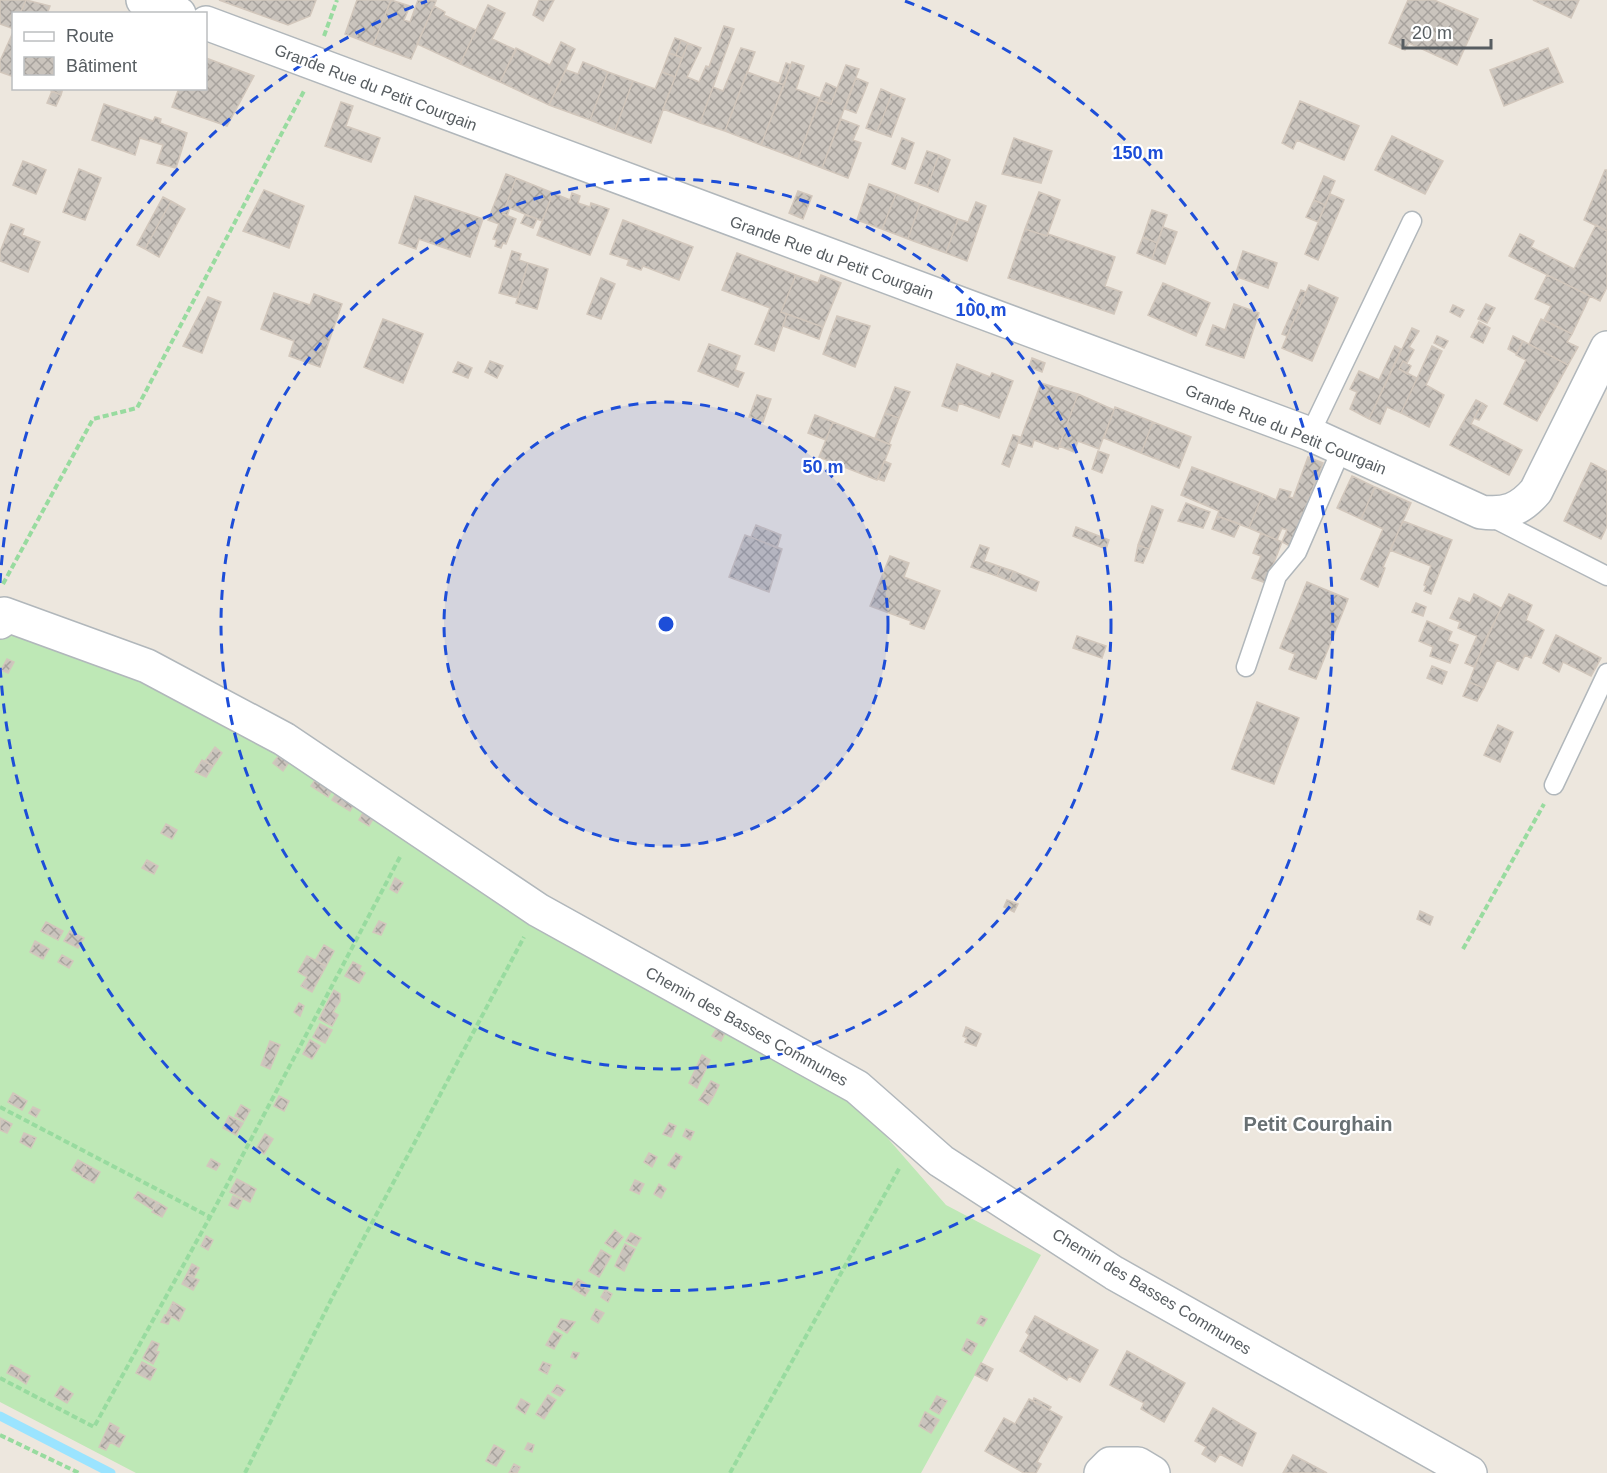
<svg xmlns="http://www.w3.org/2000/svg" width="1607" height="1473" viewBox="0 0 1607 1473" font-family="Helvetica,sans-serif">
<defs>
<pattern id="building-cross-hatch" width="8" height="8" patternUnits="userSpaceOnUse" patternTransform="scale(1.5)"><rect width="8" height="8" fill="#cac4bd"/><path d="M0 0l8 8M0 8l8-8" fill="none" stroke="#a7a29d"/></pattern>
</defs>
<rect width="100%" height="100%" fill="#ede7de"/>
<!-- garden -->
<path fill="#bee8b6" d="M 0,597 L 226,723 L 849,1094 L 946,1205 L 1041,1255 L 921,1473 L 136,1473 L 0,1402 Z"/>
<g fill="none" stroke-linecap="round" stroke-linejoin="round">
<!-- stream -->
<path stroke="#9be4ff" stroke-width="9" d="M 0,1416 L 111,1473"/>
</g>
<!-- building -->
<path fill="url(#building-cross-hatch)" stroke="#d2c7bc" stroke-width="1.5" d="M 0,0 L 26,0 L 20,14 L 14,14 L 14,29 L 0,24 Z
M 26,0 L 50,6 L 47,14 L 20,14 Z
M 219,0 L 316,0 L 310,16 L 288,25 Z
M 357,0 L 391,0 L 373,45 L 345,34 Z
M 391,0 L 410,6 L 404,20 L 410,22 L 418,0 L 436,1 L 411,59 L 373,45 Z
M 539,0 L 554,0 L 543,21 L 533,15 Z
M 1408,0 L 1434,0 L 1478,19 L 1457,65 L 1409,43 L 1405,50 L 1389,43 Z
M 1533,0 L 1579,0 L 1571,18 Z
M 488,5 L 505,13 L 492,39 L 516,50 L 500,82 L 460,64 Z
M 434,6 L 445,12 L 444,15 L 476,30 L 460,64 L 417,44 Z
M 724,26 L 734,29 L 700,123 L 663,109 L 688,43 L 701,48 L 687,77 L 699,82 L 706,66 L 709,67 Z
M 14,30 L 14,77 L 0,72 L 0,61 Z
M 675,38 L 681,40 L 676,55 L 669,53 Z
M 681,40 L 688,43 L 682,58 L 676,55 Z
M 561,42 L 575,49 L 549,105 L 500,82 L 516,48 L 550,65 Z
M 741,48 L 755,52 L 725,131 L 700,123 L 713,87 L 723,91 Z
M 1548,48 L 1563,82 L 1504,106 L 1490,70 Z
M 669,53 L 682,58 L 675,77 L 662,72 Z
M 206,58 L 254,76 L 227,126 L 172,107 L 179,88 L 206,88 Z
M 583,62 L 608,72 L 590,120 L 549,105 L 566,70 L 578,74 Z
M 792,62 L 804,66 L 796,89 L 820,98 L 798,159 L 761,145 Z
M 786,63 L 791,65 L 784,85 L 779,83 Z
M 846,65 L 859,69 L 822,168 L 798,159 L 819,100 L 831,104 Z
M 608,72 L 633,81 L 615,130 L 590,120 Z
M 662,72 L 675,77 L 651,143 L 615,130 L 633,81 L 655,89 Z
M 747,72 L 784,85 L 761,145 L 725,131 Z
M 856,78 L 868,83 L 856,113 L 845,109 Z
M 826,83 L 837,88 L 831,104 L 819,100 Z
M 51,88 L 63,88 L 61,95 L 51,91 Z
M 881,89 L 892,94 L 877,132 L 866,128 Z
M 52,91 L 61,95 L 56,106 L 47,103 Z
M 892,94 L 905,99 L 891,137 L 877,132 Z
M 1300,101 L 1359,126 L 1344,160 L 1297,140 L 1293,149 L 1282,143 Z
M 341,102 L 353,106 L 346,126 L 380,138 L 371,162 L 325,146 Z
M 104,104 L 153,121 L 155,117 L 161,119 L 160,123 L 187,133 L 176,168 L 157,163 L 163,145 L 140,138 L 135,155 L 92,140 Z
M 841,119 L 859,126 L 853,140 L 861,143 L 848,178 L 822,168 Z
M 1392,136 L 1443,161 L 1425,194 L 1375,170 Z
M 902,138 L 914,143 L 905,169 L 892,164 Z
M 1014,138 L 1052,151 L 1041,183 L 1002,174 Z
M 927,151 L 939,155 L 927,187 L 915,183 Z
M 939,155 L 950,160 L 938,192 L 927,187 Z
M 23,161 L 46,170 L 36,194 L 13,185 Z
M 79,169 L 101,178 L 85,220 L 63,212 Z
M 1605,170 L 1607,170 L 1607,231 L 1584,220 Z
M 506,174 L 516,178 L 503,214 L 516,219 L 506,244 L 503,243 L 501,248 L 495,246 L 497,240 L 493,239 L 499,224 L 488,220 Z
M 1324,176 L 1335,181 L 1325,205 L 1314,200 Z
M 516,178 L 553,193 L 542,221 L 510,208 L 507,216 L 503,214 Z
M 869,184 L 896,194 L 882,229 L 857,220 Z
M 264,190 L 304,206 L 289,248 L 243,231 Z
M 798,191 L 812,196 L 803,219 L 789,213 Z
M 1039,192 L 1060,200 L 1047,236 L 1025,229 Z
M 553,193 L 570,200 L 572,193 L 580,196 L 578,203 L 590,207 L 591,203 L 609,209 L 590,255 L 537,235 Z
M 896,194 L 920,204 L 908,239 L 882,229 Z
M 1330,194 L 1344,200 L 1318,260 L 1305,254 Z
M 415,196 L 483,219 L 470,257 L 419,239 L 416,249 L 399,243 Z
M 163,197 L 171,201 L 145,249 L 137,245 Z
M 1314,200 L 1325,205 L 1318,222 L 1306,217 Z
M 171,201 L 185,209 L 159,257 L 145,249 Z
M 976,202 L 986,206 L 967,261 L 946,253 L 958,219 L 968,222 Z
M 920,204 L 958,219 L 946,253 L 908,239 Z
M 1152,210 L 1167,215 L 1157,243 L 1143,237 Z
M 525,215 L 537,219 L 533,228 L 521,223 Z
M 623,220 L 693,247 L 679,280 L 643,266 L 641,270 L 627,265 L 629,260 L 610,254 Z
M 11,224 L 24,229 L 22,235 L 40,242 L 28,272 L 0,261 L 0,252 Z
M 1596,225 L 1607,231 L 1607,287 L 1600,301 L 1509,256 L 1520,234 L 1534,241 L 1531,247 L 1574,269 Z
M 1163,227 L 1177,232 L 1165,264 L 1152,259 Z
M 1025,229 L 1047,236 L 1048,234 L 1115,257 L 1105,286 L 1122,292 L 1114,314 L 1008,278 Z
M 1143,237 L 1157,243 L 1152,259 L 1137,253 Z
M 512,251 L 521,254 L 519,260 L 528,263 L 518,298 L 499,293 Z
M 1243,251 L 1277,263 L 1268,288 L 1235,276 Z
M 737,253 L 796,275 L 781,312 L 787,314 L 774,351 L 755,344 L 770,308 L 722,290 Z
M 528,263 L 548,269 L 537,309 L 516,303 Z
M 796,275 L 818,283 L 821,275 L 841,283 L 823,327 L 781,312 Z
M 1547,275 L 1590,296 L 1572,334 L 1544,320 L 1551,306 L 1535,299 Z
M 601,278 L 615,284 L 601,319 L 587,314 Z
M 1163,283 L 1210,303 L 1196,336 L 1148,315 Z
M 1309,285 L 1338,298 L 1312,361 L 1282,348 Z
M 1301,290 L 1306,292 L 1287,336 L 1282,334 Z
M 274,293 L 310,305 L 314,294 L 342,304 L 320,367 L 289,356 L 294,341 L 261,329 Z
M 208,297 L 221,302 L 202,353 L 183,346 Z
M 1234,304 L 1259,313 L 1244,358 L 1206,345 L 1213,325 L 1225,330 Z
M 1486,304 L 1495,308 L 1487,323 L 1478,319 Z
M 1453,305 L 1464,310 L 1460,317 L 1450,312 Z
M 787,314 L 823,327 L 819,339 L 783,326 Z
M 837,316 L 870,326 L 855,367 L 823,354 Z
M 383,319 L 423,334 L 403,383 L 364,367 Z
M 1541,319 L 1572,334 L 1567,342 L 1578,347 L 1568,365 L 1529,344 Z
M 1479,322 L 1490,328 L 1483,343 L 1471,337 Z
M 1412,328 L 1419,331 L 1409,347 L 1414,350 L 1407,363 L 1403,361 L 1399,369 L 1417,378 L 1401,413 L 1387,407 L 1380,424 L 1369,419 Z
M 1437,336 L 1448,341 L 1444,348 L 1434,343 Z
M 1513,336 L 1523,341 L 1517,354 L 1508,349 Z
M 1523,341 L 1568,365 L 1537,421 L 1504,404 L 1526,360 L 1516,355 Z
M 709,344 L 740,356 L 735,370 L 744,373 L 738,387 L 698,371 Z
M 1395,346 L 1401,349 L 1369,419 L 1350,409 L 1357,392 L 1350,389 L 1359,371 L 1379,380 Z
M 1432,346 L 1442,351 L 1426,385 L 1444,395 L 1429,427 L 1401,413 Z
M 1032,358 L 1045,363 L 1042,372 L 1029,367 Z
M 490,361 L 503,366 L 497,378 L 485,372 Z
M 1403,361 L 1411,366 L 1407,374 L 1399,369 Z
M 458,362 L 472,368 L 468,378 L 453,372 Z
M 957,364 L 990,377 L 992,373 L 1013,381 L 999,418 L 959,403 L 957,411 L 942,406 Z
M 1041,383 L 1078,394 L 1058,449 L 1034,440 L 1032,447 L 1019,443 Z
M 895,387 L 910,392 L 899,418 L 885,413 Z
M 1078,394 L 1114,410 L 1099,449 L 1078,441 L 1074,452 L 1059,446 Z
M 757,395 L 771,399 L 763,422 L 749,417 Z
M 1476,400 L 1482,403 L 1471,424 L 1522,450 L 1509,475 L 1450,445 Z
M 1482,403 L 1487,406 L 1479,420 L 1474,418 Z
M 1115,407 L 1153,422 L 1141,453 L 1104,438 Z
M 885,413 L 899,418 L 889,444 L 875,438 Z
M 815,415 L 833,422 L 826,440 L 808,433 Z
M 833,422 L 891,445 L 877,480 L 819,457 Z
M 1153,422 L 1191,437 L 1179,468 L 1141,453 Z
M 1013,435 L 1020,437 L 1009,467 L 1002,464 Z
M 1098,451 L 1109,455 L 1102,473 L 1092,469 Z
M 1308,457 L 1323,463 L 1290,546 L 1282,542 L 1287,530 L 1282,528 L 1277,540 L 1249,528 L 1263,494 L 1276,500 L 1280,489 L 1291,492 L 1289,497 L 1293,498 Z
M 884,461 L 891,464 L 884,481 L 878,479 Z
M 1591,463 L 1607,471 L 1607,526 L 1601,539 L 1564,521 Z
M 1192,467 L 1263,494 L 1249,528 L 1217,516 L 1219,511 L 1181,495 Z
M 1352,476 L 1375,487 L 1361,519 L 1337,508 Z
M 1375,487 L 1411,503 L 1383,567 L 1385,568 L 1378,587 L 1361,579 L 1383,529 L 1361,519 Z
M 1186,503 L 1210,512 L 1203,528 L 1178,521 Z
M 1152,506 L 1163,510 L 1149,549 L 1138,545 Z
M 1217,516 L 1240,524 L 1234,537 L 1212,529 Z
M 1403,521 L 1452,540 L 1431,594 L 1424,591 L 1426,586 L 1424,585 L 1431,566 L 1390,550 Z
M 756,525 L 781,535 L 777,548 L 751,537 Z
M 1076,527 L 1109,540 L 1106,549 L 1073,536 Z
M 1261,533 L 1282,542 L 1266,583 L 1252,578 L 1261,556 L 1253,553 Z
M 745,535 L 782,549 L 769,592 L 729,577 Z
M 980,545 L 989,548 L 984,561 L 1001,567 L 997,576 L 971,567 Z
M 1138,545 L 1149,549 L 1143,563 L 1135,561 Z
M 890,556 L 909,563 L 904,577 L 940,591 L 924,629 L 910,624 L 911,621 L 870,606 Z
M 1001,567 L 1013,571 L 1009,581 L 997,576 Z
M 1013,571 L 1039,582 L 1036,591 L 1009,581 Z
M 1307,582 L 1348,599 L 1316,679 L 1289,669 L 1295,654 L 1280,648 Z
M 1474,594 L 1501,608 L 1474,667 L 1465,663 L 1477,636 L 1458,628 L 1460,622 L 1450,618 L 1459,598 L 1470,603 Z
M 1509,594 L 1532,605 L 1526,620 L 1544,630 L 1531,658 L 1525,655 L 1518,670 L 1497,660 L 1484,688 L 1469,682 L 1486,638 Z
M 1416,603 L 1426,607 L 1423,616 L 1412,612 Z
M 1427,621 L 1452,632 L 1448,641 L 1458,645 L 1450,663 L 1430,656 L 1433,647 L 1419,641 Z
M 1556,635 L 1601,658 L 1591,676 L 1563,662 L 1559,672 L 1543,663 Z
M 1077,636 L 1106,646 L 1102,658 L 1073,648 Z
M 7,659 L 14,662 L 8,673 L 1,670 Z
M 1432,666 L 1447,672 L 1442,684 L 1427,678 Z
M 1469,682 L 1484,688 L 1477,701 L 1463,696 Z
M 1257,702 L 1299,718 L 1274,784 L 1232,769 Z
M 1498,725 L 1513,732 L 1500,762 L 1484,755 Z
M 215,747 L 222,753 L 213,766 L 205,761 Z
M 279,755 L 289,762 L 283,771 L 273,763 Z
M 202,760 L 213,766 L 206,777 L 195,772 Z
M 315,780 L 332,790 L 328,797 L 311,786 Z
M 336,793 L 354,804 L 350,811 L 332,800 Z
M 364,811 L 374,817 L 369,826 L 359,820 Z
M 166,824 L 177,830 L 172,839 L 161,833 Z
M 147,860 L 158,866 L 154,874 L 142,868 Z
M 395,878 L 403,883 L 397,893 L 390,889 Z
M 1007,900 L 1018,904 L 1014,912 L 1004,907 Z
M 1420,911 L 1433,917 L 1430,925 L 1417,919 Z
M 379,921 L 386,924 L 381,935 L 373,932 Z
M 46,922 L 63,931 L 58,940 L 41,931 Z
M 70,931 L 84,938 L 78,948 L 64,941 Z
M 35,941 L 49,949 L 43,959 L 30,952 Z
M 324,945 L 334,951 L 326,966 L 315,961 Z
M 62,955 L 73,961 L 69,968 L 58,962 Z
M 307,956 L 326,966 L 312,992 L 301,986 L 307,977 L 298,972 Z
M 353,962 L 361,966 L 359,970 L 365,973 L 359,983 L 345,976 Z
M 334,990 L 340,994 L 340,1001 L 333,1012 L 338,1015 L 332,1026 L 319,1019 Z
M 299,1003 L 304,1006 L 300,1016 L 294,1012 Z
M 320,1024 L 332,1030 L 325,1043 L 313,1037 Z
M 966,1027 L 981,1034 L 976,1046 L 965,1042 L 967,1038 L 963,1036 Z
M 717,1028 L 725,1033 L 721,1041 L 712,1036 Z
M 310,1040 L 320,1046 L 312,1059 L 303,1054 Z
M 270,1041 L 280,1045 L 270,1069 L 261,1065 Z
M 702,1055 L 710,1060 L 697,1088 L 689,1083 Z
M 711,1081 L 719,1085 L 713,1097 L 704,1092 Z
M 704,1092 L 713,1097 L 708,1105 L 699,1100 Z
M 13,1093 L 27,1101 L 22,1110 L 8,1102 Z
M 279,1096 L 289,1101 L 284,1111 L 274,1106 Z
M 241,1105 L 250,1110 L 244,1121 L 235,1116 Z
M 33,1107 L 40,1110 L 36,1117 L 29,1113 Z
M 229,1116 L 243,1123 L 236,1135 L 223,1128 Z
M 0,1118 L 12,1124 L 7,1133 L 0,1130 Z
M 669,1123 L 676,1126 L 671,1137 L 663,1134 Z
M 686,1129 L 694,1132 L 690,1140 L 683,1136 Z
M 24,1133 L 36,1138 L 31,1148 L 20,1142 Z
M 265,1134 L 273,1139 L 264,1154 L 256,1149 Z
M 649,1153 L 657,1157 L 652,1167 L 644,1162 Z
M 676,1153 L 682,1157 L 675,1169 L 668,1165 Z
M 211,1159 L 220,1164 L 216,1170 L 207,1166 Z
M 78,1160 L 87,1165 L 82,1176 L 72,1170 Z
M 87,1165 L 100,1172 L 94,1183 L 82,1177 Z
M 237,1179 L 256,1189 L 250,1202 L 230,1192 Z
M 635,1180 L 644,1184 L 639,1194 L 630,1190 Z
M 659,1184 L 666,1189 L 661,1198 L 654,1194 Z
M 138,1192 L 157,1202 L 153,1210 L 134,1198 Z
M 233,1196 L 242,1200 L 238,1209 L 229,1205 Z
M 157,1202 L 167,1208 L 162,1217 L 152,1212 Z
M 615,1230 L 623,1237 L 614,1249 L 605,1243 Z
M 631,1233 L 641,1238 L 636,1246 L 626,1241 Z
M 206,1236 L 213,1240 L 208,1250 L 201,1246 Z
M 625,1244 L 635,1249 L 624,1271 L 615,1266 Z
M 601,1250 L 611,1256 L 599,1277 L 589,1271 Z
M 192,1264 L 199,1268 L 194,1277 L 187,1274 Z
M 187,1274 L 199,1280 L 193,1290 L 182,1284 Z
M 578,1279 L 586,1284 L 584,1287 L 589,1290 L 585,1296 L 572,1288 Z
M 605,1290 L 612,1294 L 608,1302 L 601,1297 Z
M 173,1302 L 185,1309 L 179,1321 L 167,1314 Z
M 596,1309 L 604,1313 L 598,1323 L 591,1319 Z
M 165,1315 L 171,1317 L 168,1324 L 161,1322 Z
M 981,1316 L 987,1319 L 983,1326 L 977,1323 Z
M 1035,1316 L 1098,1350 L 1080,1382 L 1069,1376 L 1067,1380 L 1020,1351 L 1029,1335 L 1026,1332 Z
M 561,1319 L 575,1322 L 567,1333 L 557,1327 Z
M 554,1331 L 562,1335 L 554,1349 L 546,1345 Z
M 967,1339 L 977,1344 L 971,1355 L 962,1350 Z
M 152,1341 L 159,1344 L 156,1351 L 159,1352 L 153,1364 L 143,1358 Z
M 1127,1351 L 1185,1383 L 1164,1422 L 1141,1409 L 1144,1403 L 1110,1385 Z
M 573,1352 L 579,1353 L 576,1359 L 571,1357 Z
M 142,1362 L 156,1369 L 150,1380 L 136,1373 Z
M 543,1362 L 551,1365 L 547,1374 L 539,1370 Z
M 981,1363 L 993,1369 L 987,1381 L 975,1375 Z
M 11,1365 L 21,1370 L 17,1378 L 7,1373 Z
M 20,1371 L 30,1376 L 26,1384 L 17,1378 Z
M 557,1385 L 565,1390 L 560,1396 L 552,1392 Z
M 61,1386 L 73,1394 L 67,1403 L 55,1396 Z
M 548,1395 L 556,1400 L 544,1419 L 536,1414 Z
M 937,1396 L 947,1401 L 939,1414 L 930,1409 Z
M 1034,1398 L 1051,1407 L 1049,1410 L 1033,1401 Z
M 521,1399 L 530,1404 L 525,1414 L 516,1408 Z
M 1029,1399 L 1062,1417 L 1037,1462 L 1041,1464 L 1036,1473 L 1024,1473 L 985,1451 L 1004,1418 L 1015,1424 Z
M 1213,1408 L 1256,1433 L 1242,1466 L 1220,1454 L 1215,1462 L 1202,1454 L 1206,1447 L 1195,1441 Z
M 925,1412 L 939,1420 L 931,1433 L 919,1426 Z
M 110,1423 L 119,1428 L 117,1432 L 125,1436 L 119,1447 L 110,1442 L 106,1450 L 99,1447 Z
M 528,1443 L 534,1445 L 532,1452 L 525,1449 Z
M 494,1445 L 505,1451 L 496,1466 L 486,1461 Z
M 1293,1455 L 1327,1473 L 1283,1473 Z
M 514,1464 L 520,1467 L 517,1473 L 509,1473 Z"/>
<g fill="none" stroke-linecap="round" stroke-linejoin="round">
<!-- service casing -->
<g stroke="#b1b7bb" stroke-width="21">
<path id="service" d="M 1310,434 L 1412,221
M 1491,517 L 1607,576
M 1246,667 L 1277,576 L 1297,552 L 1342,448
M 1554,785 L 1607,673"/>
</g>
<!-- minor casing -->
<g stroke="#b1b7bb" stroke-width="36">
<path id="minor" d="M 143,0 L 179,14
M 206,23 L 1310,434 L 1481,512 C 1505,515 1520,510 1536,491 L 1607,348
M 0,622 L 4,614 L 147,666 L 284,739 L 538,910 L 857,1087 L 941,1161 L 1114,1273 L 1470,1473
M 1101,1473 L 1110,1464 L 1138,1464 L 1153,1473"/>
</g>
<!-- path -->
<path stroke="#98db9f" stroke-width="4" stroke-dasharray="6 3" stroke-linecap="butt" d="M 324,36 L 337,0
M 3,584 L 93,419 L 137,408 L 304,91
M 1463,949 L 1544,804
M 0,1107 L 210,1217
M 0,1378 L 94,1427 L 210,1217 L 401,855
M 0,1435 L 79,1473
M 245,1473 L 333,1296 L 524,937
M 730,1473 L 900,1167"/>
<!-- service -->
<use href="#service" stroke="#fff" stroke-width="18"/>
<!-- minor -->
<use href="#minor" stroke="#fff" stroke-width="33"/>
</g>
<!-- distance rings -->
<circle cx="666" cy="624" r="222" fill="#1d4ed8" fill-opacity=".12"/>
<g fill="none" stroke="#1d4ed8" stroke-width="3" stroke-dasharray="10 8">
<circle cx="666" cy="624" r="222"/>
<circle cx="666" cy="624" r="445"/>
<path d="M0 583A667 667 0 0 1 427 1M905 1A667 667 0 1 1 0 665"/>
</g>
<g text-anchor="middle" stroke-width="4.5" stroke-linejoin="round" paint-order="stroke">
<!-- street labels -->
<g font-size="16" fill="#575d61" stroke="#fff">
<text transform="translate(376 87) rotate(21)" y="6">Grande Rue du Petit Courgain</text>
<text transform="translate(832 257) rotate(20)" y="6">Grande Rue du Petit Courgain</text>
<text transform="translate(1286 429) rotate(22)" y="6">Grande Rue du Petit Courgain</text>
<text transform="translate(747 1026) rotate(29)" y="6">Chemin des Basses Communes</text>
<text transform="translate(1152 1291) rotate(31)" y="6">Chemin des Basses Communes</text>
</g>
<!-- quarter labels -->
<g font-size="20" font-weight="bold" fill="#687073" stroke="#fff">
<text x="1318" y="1131">Petit Courghain</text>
</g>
</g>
<circle cx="666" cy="624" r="9" fill="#1d4ed8" stroke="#fff" stroke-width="3"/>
<g font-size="18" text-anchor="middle" font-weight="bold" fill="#1d4ed8" stroke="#fff" stroke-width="4.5" stroke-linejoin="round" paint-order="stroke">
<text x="1138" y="159">150 m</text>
<text x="981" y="316">100 m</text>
<text x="823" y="473">50 m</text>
</g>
<!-- legend -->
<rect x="12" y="12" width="195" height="78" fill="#ffffff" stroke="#bcbec0" stroke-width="1.5"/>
<rect x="24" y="32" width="30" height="9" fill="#ffffff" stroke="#bcbec0" stroke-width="1.5"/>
<text x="66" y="42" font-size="18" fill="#575d61">Route</text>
<rect x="24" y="57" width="30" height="18" fill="url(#building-cross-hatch)" stroke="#bcbec0" stroke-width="1.5"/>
<text x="66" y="72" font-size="18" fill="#575d61">Bâtiment</text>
<!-- scale -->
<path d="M1403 39v9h88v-9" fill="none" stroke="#575d61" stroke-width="3"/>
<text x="1412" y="39" font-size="18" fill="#575d61" stroke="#ffffff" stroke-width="4.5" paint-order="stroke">20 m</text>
</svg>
